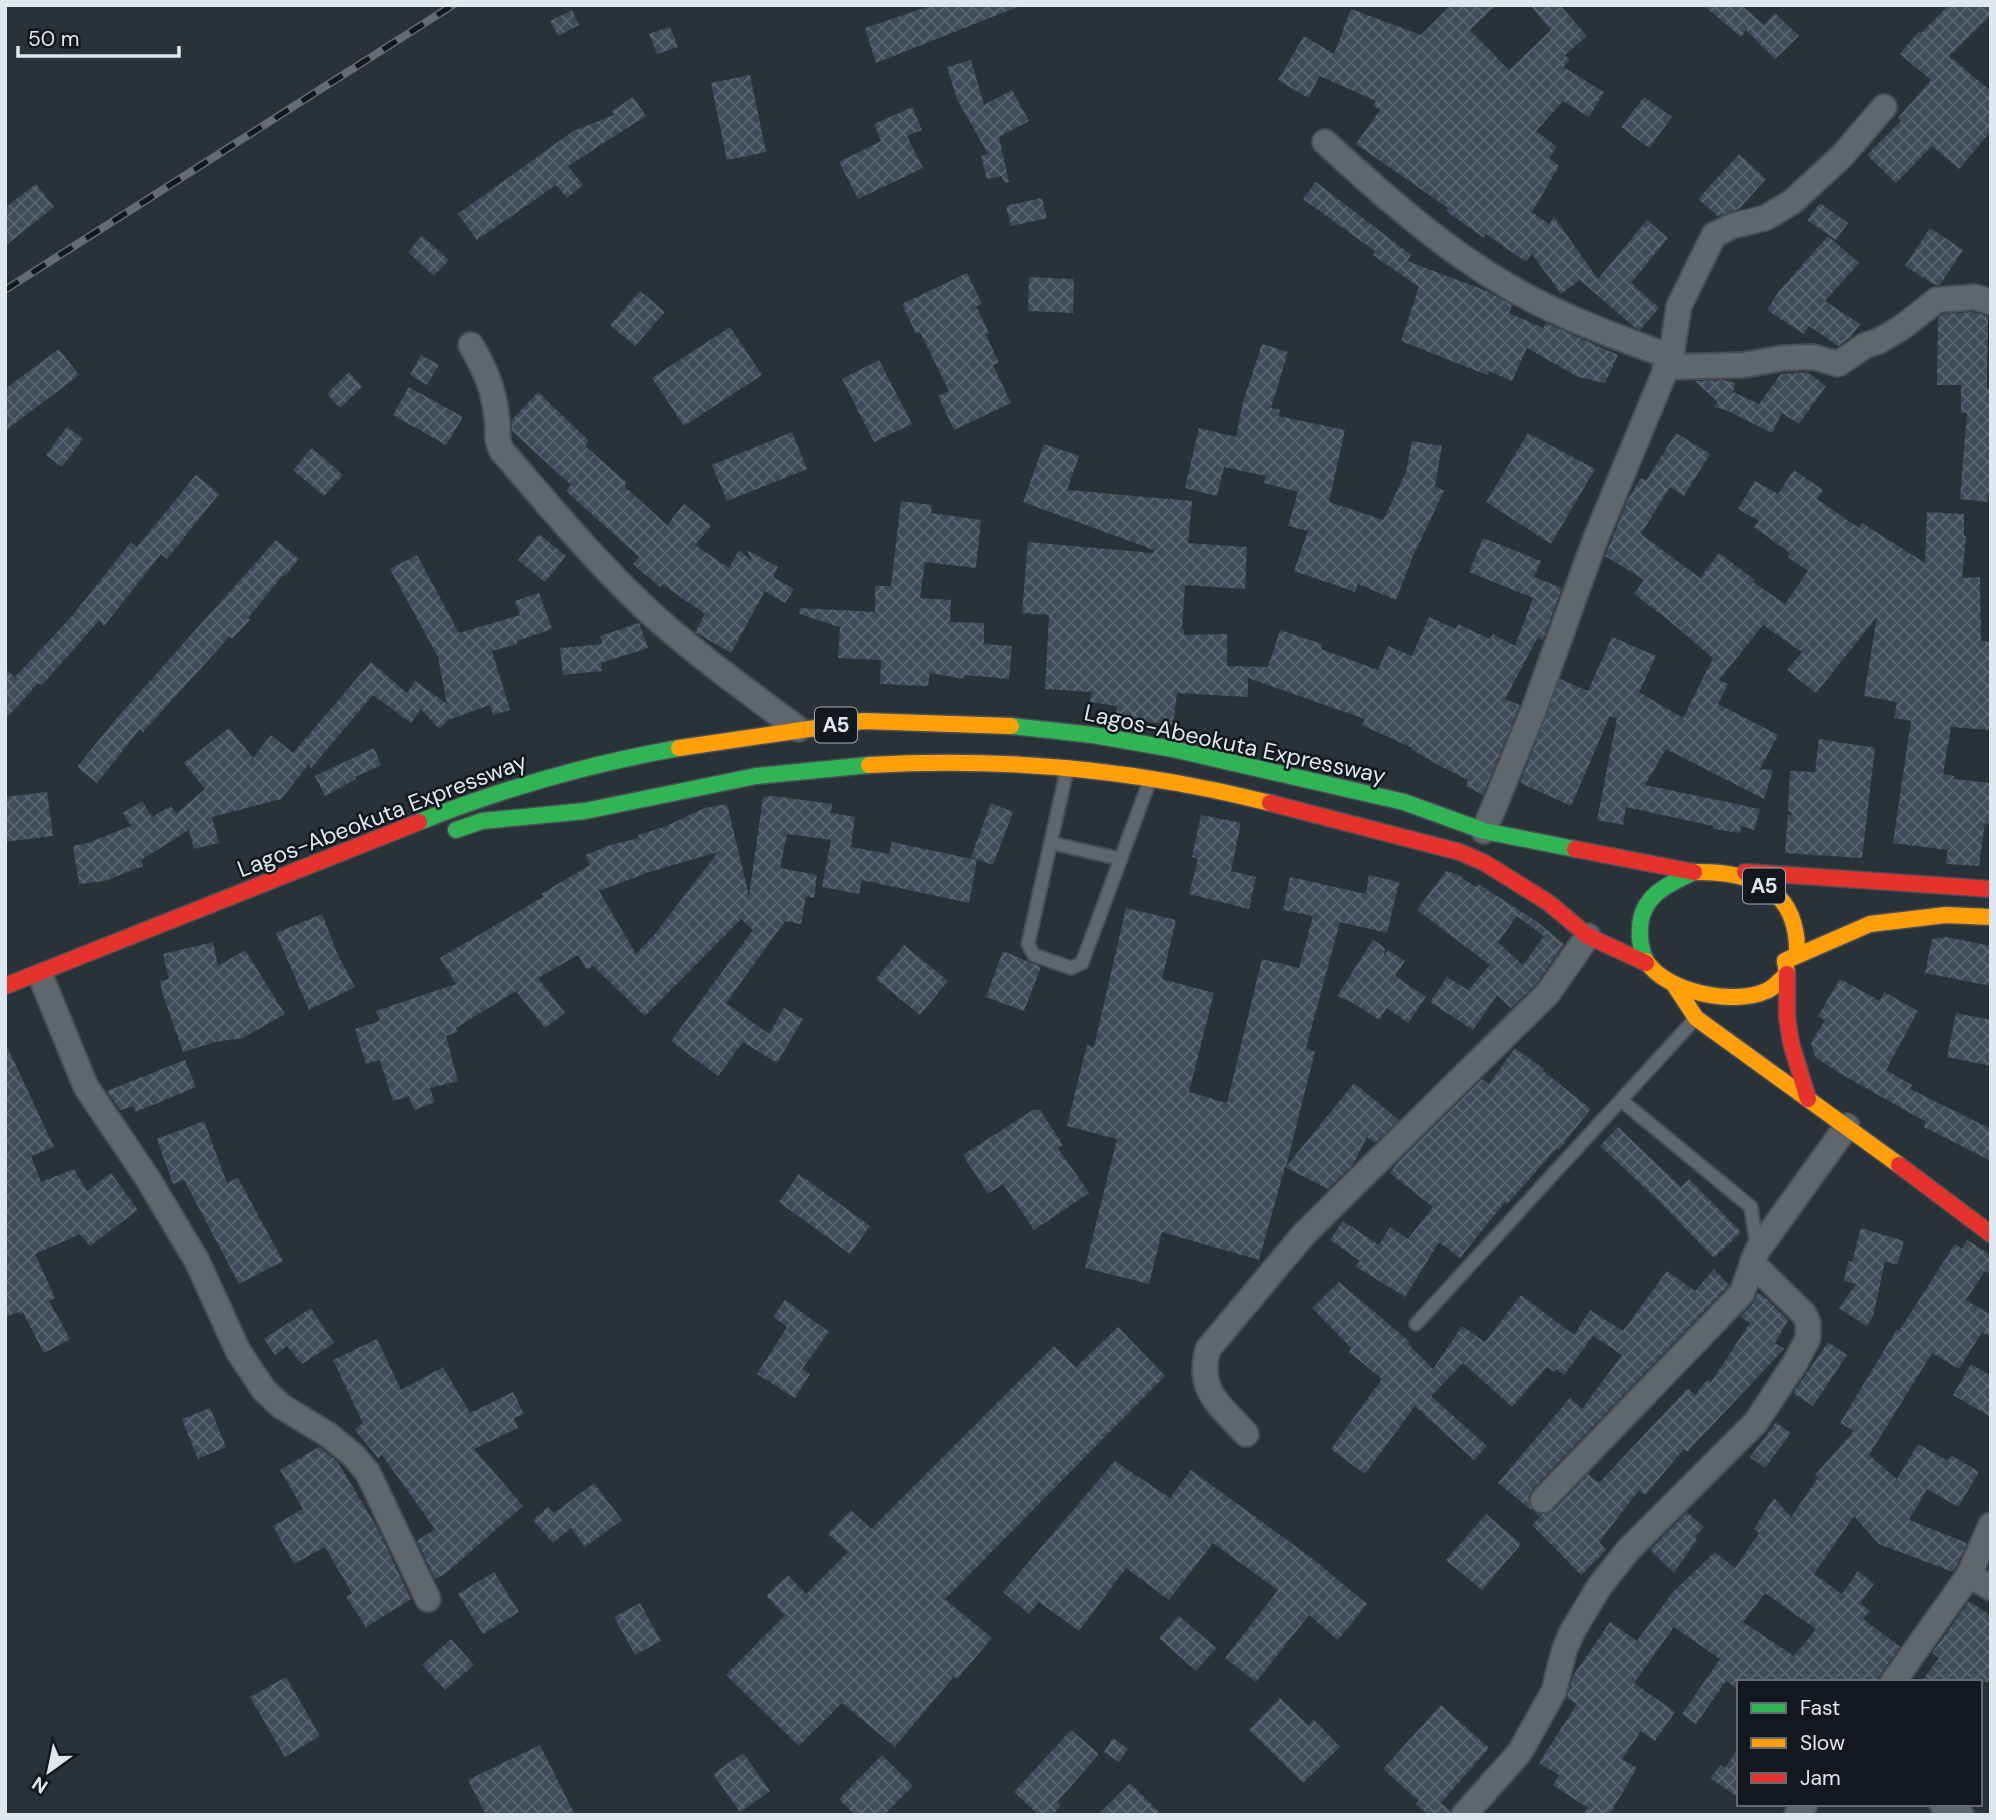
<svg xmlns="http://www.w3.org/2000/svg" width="1996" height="1820" viewBox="0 0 1996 1820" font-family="'DM Sans',sans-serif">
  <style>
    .building { fill: url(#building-cross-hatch); fill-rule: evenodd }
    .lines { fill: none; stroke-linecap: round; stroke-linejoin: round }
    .lane-casing { stroke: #484e56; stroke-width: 16 }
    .street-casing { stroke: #484e56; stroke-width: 28 }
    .fast-casing { stroke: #484e56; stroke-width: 19 }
    .slow-casing { stroke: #484e56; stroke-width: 19 }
    .jam-casing { stroke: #484e56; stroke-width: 19 }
    .lane { stroke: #5f666c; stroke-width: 12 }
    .street { stroke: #5f666c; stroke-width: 24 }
    .fast { stroke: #30b455; stroke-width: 16 }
    .slow { stroke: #ff9f0a; stroke-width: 16 }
    .jam { stroke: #e5322d; stroke-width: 16 }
    .rail-casing { stroke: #656b70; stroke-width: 8 }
    .rail { stroke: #12181e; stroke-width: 5; stroke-dasharray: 16; stroke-linecap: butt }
    .labels { text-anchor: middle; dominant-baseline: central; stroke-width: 5; stroke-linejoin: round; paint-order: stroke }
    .shield { fill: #12181e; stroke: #a2aab2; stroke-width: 2 }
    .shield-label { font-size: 21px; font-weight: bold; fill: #dfe8f1 }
    .street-label { font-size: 23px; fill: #dfe8f1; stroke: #12181e }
  </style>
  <defs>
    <pattern id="building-cross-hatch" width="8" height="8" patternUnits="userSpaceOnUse" patternTransform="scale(1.75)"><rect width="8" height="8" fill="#3e4b58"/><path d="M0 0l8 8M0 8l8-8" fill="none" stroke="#596570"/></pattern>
  </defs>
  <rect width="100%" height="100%" fill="#293139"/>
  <g class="building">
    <path d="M933,5h87v1l-144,57 -11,-35z"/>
    <path d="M1451,5h45l-26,25 39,40 42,-40 -21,-25h30l27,31 -22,19 5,5 -7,7 41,25 -15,25 -26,-16 -27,30 21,16 -8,11 10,8 -27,46 17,12 5,-7 44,62 49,-59 21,18 -37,45 28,25 -19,22 -6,-3 -54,-47 -19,14 -29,-40 -6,8 -40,-28 -2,4 -38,-27 2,-3 -92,-64 24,-34 -7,-5 3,-4 -56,-25 -12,22 -30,-18 26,-44 30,18 17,-45 70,26z"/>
    <path d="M1703,5h38l23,20 11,-12 24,23 -24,23 -29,-29 -5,7z"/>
    <path d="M1949,5h42v10l-42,41 42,35v40l-32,38 -27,-23 -36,37 -29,-28 34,-34 -3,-3 33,-38 -31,-26 19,-23 2,2z"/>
    <path d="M572,10l7,15 -21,11 -8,-15z"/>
    <path d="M670,27l8,20 -21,7 -8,-20z"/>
    <path d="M971,60l13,45 28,-15 17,31 -30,16 10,45 -4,1 -4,-7 -14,3 -6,-23 7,-2 -31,-55 -10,-32z"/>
    <path d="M750,75l16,77 -39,8 -16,-77z"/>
    <path d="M633,97l13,19 -78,50 15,19 -16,13 -11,-13 -79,55 -19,-26 115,-83 41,-16 -2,-4z"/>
    <path d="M1644,97l28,20 -23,31 -28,-21z"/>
    <path d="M912,107l10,23 -15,6 16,32 -65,31 -19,-37 42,-21 -7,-17z"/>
    <path d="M1739,154l27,25 -27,30 -21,7 -20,-17z"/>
    <path d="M1316,182l95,73 -4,6 80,30 25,14 -3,8 34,15 3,-5 72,32 -13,28 -27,-6 -51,-29 -15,33 -23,-10 -2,4 -86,-34 18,-54 -46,-32 2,-4 -72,-52z"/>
    <path d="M36,184l18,23 -49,39v-38z"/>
    <path d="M1042,198l5,20 -36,8 -5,-20z"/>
    <path d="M1820,203l28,20 -12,17 -29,-20z"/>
    <path d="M1930,228l33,22 -23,35h-5l-30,-19z"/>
    <path d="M422,236l27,24 -15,16 -26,-24z"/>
    <path d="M1828,236l31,27 -34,38 35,23 -9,13 -13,9 -29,-20 -5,8 -37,-24 12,-19z"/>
    <path d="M967,273l15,31 -6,2 13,27 -3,2 13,28 -6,2 18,38 -57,27 -16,-34 11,-5 -29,-59 -4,2 -14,-30z"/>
    <path d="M1029,277l45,2 -1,34 -45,-2z"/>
    <path d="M640,291l25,21 -30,34 -25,-21z"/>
    <path d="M1973,312l15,4 -1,72h4v76l-3,38 -28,-3 7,-86h-6v-28h-24l1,-67 5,-4z"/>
    <path d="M730,327l32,48 -78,51 -32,-48z"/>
    <path d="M1262,344l26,8 -17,56 9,2 -2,6 67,14 -16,72 54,18 23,-48 6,-31 30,5 -7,40 9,5 -31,65 -17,44 -38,-16 -3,8 -61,-21 14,-40 -20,-5 10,-34 -34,-9 2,-7 -42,-9 -7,29 -32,-8 14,-60 37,9 7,-35z"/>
    <path d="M59,349l20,26 -74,56v-42z"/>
    <path d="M421,355l18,10 -12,20 -17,-10z"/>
    <path d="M879,360l33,64 -38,18 -32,-63z"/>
    <path d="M349,372l13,15 -22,21 -13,-14z"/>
    <path d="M1807,372l19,14 -27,38 -17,-11 -10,20 -46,-23 -12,-3 4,-5 -23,-21 28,-1 12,3 -2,9 26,12 22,-30z"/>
    <path d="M409,387l54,30 -17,28 -53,-30z"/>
    <path d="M538,392l51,49 -4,5 42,37 -3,3 43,39 17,-21 27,22 -16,19 34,23 10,-18 13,11 -5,-11 31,17 -5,10 21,12 -9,14 -20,-12 -34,62 -36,-21 10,-18 -43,-30 -2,3 -27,-23 6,-7 -73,-66 5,-6 -59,-54v-11z"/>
    <path d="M67,427l16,12 -21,28 -16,-12z"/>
    <path d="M792,432l15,37 -80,32 -15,-36z"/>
    <path d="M1528,433l67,36 -44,75 -65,-42z"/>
    <path d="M1676,433l34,21 -26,42 -14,-9 -29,47 59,44 19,-25 36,27 -2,2 32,22 23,-33 -20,-14 2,-4 -36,-26 5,-6 -21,-12 17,-28 23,13 16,-24 29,20 -6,9 42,29 3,-5 63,40 2,-51 37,2v22h2l-4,42 18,-1 1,64 10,1v88l-40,-3 -8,47 11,2 -1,3 38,4v42l-6,-2 -6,43 -33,-2 2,-14 -55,-7 18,-122 -17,-3 3,-16 -33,-6 13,-79 -61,76 -29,-23 15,-18 -39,-27 -44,55 9,4 -10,20 60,31 -18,34 13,1 -9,29 -98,-50 -21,36 115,24 -6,21 -13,-4 -1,7 -27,-4v-3l-87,-19 -3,18 -26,-5 20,-102 -7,-2 -39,90 -51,-23 40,-104 28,12 24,-54 44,19 -17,36 44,26 30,-60 -46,-39 -33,-25 10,-14 -39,-24 23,-57 13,-21 5,3z"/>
    <path d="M1044,444l35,12 -12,34 125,11 -4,42 59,4 -2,42 -60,-4 -3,44h2v6l43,-1v32l41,1 12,-37 42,14 -1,5 57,21 10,-24 24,10 17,-39 27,12 2,-5 32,15 3,-5 22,12 18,-48 -64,-26 14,-34 58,23 -7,16 28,11 -19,52 -5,-3 -33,62 15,6 -37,90 -17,-9 2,-6 -28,-14 -29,-17 1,-1 -50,-23 3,-6 -117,-41v19l-71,-4 -4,32 -57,-8 1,-11 -27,-4 2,-10 -47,-3 4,-74 -27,-2 6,-71 125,11 1,-3 -131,-48z"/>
    <path d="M312,448l31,27 -19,21 -31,-26z"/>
    <path d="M196,475l23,19 -52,65 -6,-5 -57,72 -5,-5 -57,64 -4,-2 -33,37v-51l10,8 57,-61 59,-74 6,5z"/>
    <path d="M901,501l31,4 -1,8 50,7 -5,48 -51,-6 -5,36 31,2 -1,22 34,1v21l28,2 -3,33 -44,-4 -1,4 -34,-6 -2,13 -48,-2 1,-24 -43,-2 2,-31 -41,-13 1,-6 75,4v-26h16z"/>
    <path d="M539,534l27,22 -21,26 -27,-22z"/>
    <path d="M276,540l23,19 -14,17 -2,-1 -35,43 2,2 -18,19 -2,-3 -87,96 -3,-3 -43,54 -20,-16 38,-47z"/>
    <path d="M417,555l42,78 61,-18 -5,-14 24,-8 13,36 -35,12v3l-25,7 18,59 -17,5 -3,-10 -42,15 -9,9 -18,-20 -10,14 -38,-28 -62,73 -2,-4 -28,35 -69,18 7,26 -25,6 -5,-19 -48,30 2,6 -38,15 -26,3 -6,-38 15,-3 43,-17 -8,-13 19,-12 10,16 19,-11 5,8 29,-25 -21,-26 45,-35 24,30 18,-23 22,18 78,-91 36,31 8,-12 32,23 -9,-47 -48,-88z"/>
    <path d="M639,623l9,25 -47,15 1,8 -39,4 -3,-27 42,-4 -2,-8z"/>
    <path d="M1819,739l56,9 -13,110 -77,-5 3,-38 3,1 1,-3 -4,-2 2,-40 25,1z"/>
    <path d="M374,748l7,17 -26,12 1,2 -31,17 -10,-20z"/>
    <path d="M47,792l6,44 -48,6v-45z"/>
    <path d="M774,796l58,8 -1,9 24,4 -4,30 38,7 3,-12 85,18 -8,43 -107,-23 -3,14 -37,-7 9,-47 -44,-6 -7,34 37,7 -3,23 -8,-2 -5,28 -16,-3 -59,82 43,31 15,-26 19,11 -26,44 -34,-21 -25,34 -47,-35 82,-111 -12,-11 -96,97 -52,-50 -6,4 -9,-15 -40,23 27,35 -20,15 -29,-37 -60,37 1,4 -11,4 12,45 -28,7 5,14 -21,8 -5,-14 -16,5 -13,-41 -14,4 -11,-35 25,-8 -4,-10 80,-27 -16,-26 103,-61 -2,-3 49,-29 -4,-10 21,-9 32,-8 -1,-3 26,-8 41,-19 22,-4 22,92 14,-99zM718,852l-63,82 -19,20 -37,-63 50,-19z"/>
    <path d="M991,803l22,9 -20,53 -22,-8z"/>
    <path d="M1201,815l40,8 -10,48 25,6 -7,32 -60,-15 9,-35 -6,-2z"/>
    <path d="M1446,871l13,4 16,12 3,-3 58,37 28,23 -27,39 -26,25 -14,-13 -24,35 -43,-28 17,-25 21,13 22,-25 -73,-55zM1517,916l27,20 -21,29 -25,-23z"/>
    <path d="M1369,875l30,7 -12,51 -47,-11 -34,126 9,4 -29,115 68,-84 45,37 -24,23 -8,-6 -14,28 -25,24 -43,-22 -26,93 -97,-28 -13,52 -64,-16 32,-129 -50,-13 20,-81 7,2 32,-139 50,12 -14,59 52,14 -25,99 38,11 35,-144 37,9 14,-52 -30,-6 7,-33 76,17z"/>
    <path d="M322,914l15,39 18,34 -46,23 -33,-77z"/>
    <path d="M1946,937l45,9v40l-66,-13 7,-34z"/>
    <path d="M1373,940l12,8 -1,8 4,-6 17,11 -10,15 31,21 -18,26 -21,-15 -8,12 -26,-17 -16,-7z"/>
    <path d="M213,942l5,24 27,-16 40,64 -42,24 -28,4 -32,10 -21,-60 -2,-11 9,-2 -6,-25z"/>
    <path d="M904,945l44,36 -28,34 -44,-36z"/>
    <path d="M1003,951l38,16 -17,44 -38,-14z"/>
    <path d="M1840,979l40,22 4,-9 34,19 -32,59 26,15 -2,4 81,40v32l-67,-34 2,-5 -85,-48 -26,-17 -4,-14 14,-23 -7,-4z"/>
    <path d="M1956,1013l35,7v46l-44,-9z"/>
    <path d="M5,1042l49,105 -23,9 10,26 33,-13 13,22 24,-18 27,37 -48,36 -10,-12 -45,20 20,44 -6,3 21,38 -26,14 -21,-40 -3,2 -1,-3 -14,5z"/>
    <path d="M1515,1048l29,21 -1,2 48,38 -32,40h-3l-49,55 -2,-2 -45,56 -21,-16 -34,55 -50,-31 5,-5 -30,-21 13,-19 36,24 11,-18 18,12 25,-32 -43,-34 8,-11 84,-83 7,5z"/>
    <path d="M185,1060l11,27 -60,25 -3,-6 -13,4 -13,-19z"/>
    <path d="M1033,1110h7l23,35 -5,3 31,45 -55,37 -31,-46 -15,10 -25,-39z"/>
    <path d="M204,1121l23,62 11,-5 45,83 -44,23 -55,-104 -11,4 -16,-45z"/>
    <path d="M1618,1127l63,60 8,-8 52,53 -27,26 -57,-59 -57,-53z"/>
    <path d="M799,1174l71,52 -20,28 -71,-52z"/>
    <path d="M1861,1228l43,13 -7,24 -12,-4 -12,56 -7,9 -27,-18 17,-24 -12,-3 4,-20 4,1z"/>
    <path d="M1967,1240l24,15v19l-6,-3 -19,29 25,15v22l-9,-5 -23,37 -27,-16 -63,102 28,24 21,-35 30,17 3,-6 28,17 -21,35 -31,-18 -18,31 58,23 -11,25 -3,4 -74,-28 -25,-28 -40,58 28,20 16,-23 16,13 -14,19 10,8 -7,8 37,28 -25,35h-136v8l-13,-9 -30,43 -14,-10 38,-55 -46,-32 -40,56 41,29 -20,29 -14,-10 -19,28 15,9 -28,47h-26l5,-7 -35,-23 6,-10 -20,-12 38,-59 -10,-6 6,-22 37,-54 27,19 36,-49 42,-40 20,16 24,-35 -5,-4 20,-31 17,19 27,-39 -3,-3 39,-44 -14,-8 57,-94 2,2 56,-87 7,5zM1765,1593l51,36 -22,27 -51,-34z"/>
    <path d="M1714,1269l15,16 -197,205 -4,7 4,13 8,5 13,-4 35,-37 11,9 89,-95 7,7 13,-16 3,3 39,-59 -10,-6 13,-14 5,-10 7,4 23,23 -13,23 9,6 -97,103 -3,-3 -39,46 -6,-5 -40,52 7,8 -25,25 -49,-50 8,-8 -42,-34 72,-85 12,11 40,-54 -29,-19 -29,39 -8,-6 -2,3 -7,-5 -35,40 -49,-44 -32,33 56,50 -13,14 -59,-54 -50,68 -34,-25 51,-70 -33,-27 2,-4 -39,-40 27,-26 71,60 -2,2 25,25 29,-43 23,16 36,-47 53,40 16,-25 33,21 44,-60 28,20z"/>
    <path d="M785,1300l44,32 -27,37 8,5 -15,24 -38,-24 30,-47 -14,-10z"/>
    <path d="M311,1308l23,35 -32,21 -15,-18 -12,9 -11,-16z"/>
    <path d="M1118,1327l47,49 -220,223 47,39 -35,41 -3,-3 -59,71 -53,-44 -43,43 -73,-71 59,-60 -19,-19 22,-21 18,19 42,-42 -20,-18 23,-24 20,19 183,-183 22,21z"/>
    <path d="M377,1339l24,51 42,-23 27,46 43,-21 11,22 -10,4 4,10 -44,21 49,57 -78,68 -10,5 -18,-38 18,-12 -53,-74 -4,3 -23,-28 8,-7 -30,-63z"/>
    <path d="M1828,1342l19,13 -34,51 -20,-13z"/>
    <path d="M1971,1364l20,12v41l-38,-22z"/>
    <path d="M210,1408l16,39 -28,12 -16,-40z"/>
    <path d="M1776,1422l15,11 -26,35 -15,-11z"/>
    <path d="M319,1447l18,14 41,68 33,70 -45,28 -20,-30 6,-4 -27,-46 -31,17 -21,-38 30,-17 -23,-39z"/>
    <path d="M1115,1461l55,37 21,-28 122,89 54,45 -29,36 -29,-25 -53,67 -31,-24 53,-68 -65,-47 -44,57 -43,-32 -47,63 -40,-29 -10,12 -26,-22z"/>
    <path d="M594,1483l28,37 -37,27 -14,-19 -18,15 -20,-23 15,-13 6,6z"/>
    <path d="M1687,1512l17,15 -9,10 2,2 -23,34 -24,-23z"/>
    <path d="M1486,1514l35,30 -39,46 -36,-30z"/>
    <path d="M494,1572l25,40 -36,22 -25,-40z"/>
    <path d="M1969,1601l22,15v66h-70l18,-24 -7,-5z"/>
    <path d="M640,1603l21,38 -26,14 -21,-38z"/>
    <path d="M1179,1616l37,32 -20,23 -37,-33z"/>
    <path d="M451,1639l23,26 -29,25 -23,-25z"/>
    <path d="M286,1677l34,59 -35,21 -35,-60z"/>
    <path d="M1280,1698l28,27 6,-5 26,27 -37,36 -54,-53z"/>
    <path d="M1441,1705l48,43 -48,55 9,7v5h-21l-13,-11 3,-3 -36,-32z"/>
    <path d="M1071,1730l28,24 -42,48 4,3 -8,10h-14l-25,-23z"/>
    <path d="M1113,1738l15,11 -9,13 -15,-10z"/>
    <path d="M540,1745l35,70h-89l-18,-35z"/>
    <path d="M1739,1747v51l-29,-20 11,-13 4,3z"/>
    <path d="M743,1753l27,38 -30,21 -27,-38z"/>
    <path d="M882,1755l31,31 -29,29h-29l-16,-16z"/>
    <path d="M1130,1783l32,32h-64z"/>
  </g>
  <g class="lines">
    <defs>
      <g id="lane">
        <path d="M1067,770l-39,174 6,11 37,13 11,-5 68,-183"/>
        <path d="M1051,843l70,16"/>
        <path d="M1622,1101l129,106 6,42"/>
        <path d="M1416,1324l280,-306"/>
      </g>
      <g id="street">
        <path d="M1325,142c64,59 131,118 208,158 44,23 92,40 138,57"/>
        <path d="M471,345c15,26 23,45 26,74 2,14 -2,19 5,32 46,53 90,107 141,155 48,45 103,84 155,123"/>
        <path d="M1665,367l78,-2 41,-7 29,-1 25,7 28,-19 13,-4 22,-13 36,-28 38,-3 16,5"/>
        <path d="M1484,831l50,-122 61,-169 76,-183 8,-51 35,-71 18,-9 33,-8 27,-16 50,-46 42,-49"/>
        <path d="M43,982l43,105 62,92 49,82 41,90 26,39 17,16 49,30 23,19 15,18 60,126"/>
        <path d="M1246,1434c-25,-28 -50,-43 -38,-85l96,-115 244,-241 40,-57"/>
        <path d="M1543,1500l199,-207 15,-42 90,-125"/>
        <path d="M1969,1575l22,13"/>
        <path d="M1893,1682l76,-107 22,-50"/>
        <path d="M1942,1804l19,11"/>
        <path d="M1464,1815l56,-63 34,-61 10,-40 8,-19 27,-45 29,-37 128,-128 39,-59 13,-25v-15l-4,-9 -52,-51"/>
        <path d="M1797,1815l8,-11"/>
      </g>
      <g id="fast">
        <path d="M1011,726l82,9 80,14 231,53 80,29 91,18"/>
        <path d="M419,822c85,-34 170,-58 260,-74"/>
        <path d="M456,830l26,-9 103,-10 171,-35 113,-11"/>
        <path d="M1646,961c-5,-11 -7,-21 -6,-33 1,-32 28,-44 54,-56"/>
      </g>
      <g id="slow">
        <path d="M679,748l184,-27 148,5"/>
        <path d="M869,765c135,-8 270,5 401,38"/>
        <path d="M1646,961c20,31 87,45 120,30 8,-3 14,-11 21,-17l-2,-13 12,-6c2,-67 -45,-84 -103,-83"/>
        <path d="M1785,961l85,-37 76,-9 45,2"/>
        <path d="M1675,986l21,32 203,147"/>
      </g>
      <g id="jam">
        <path d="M1270,803l190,49 25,11 64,40 39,33 58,27"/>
        <path d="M1575,849l119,23"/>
        <path d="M1745,872l246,17"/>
        <path d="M1787,974v43l4,26 17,56"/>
        <path d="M5,986l414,-164"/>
        <path d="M1899,1165l92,69"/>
      </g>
    </defs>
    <use href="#lane" class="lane-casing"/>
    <use href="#street" class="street-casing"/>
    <use href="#fast" class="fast-casing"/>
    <use href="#slow" class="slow-casing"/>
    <use href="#jam" class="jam-casing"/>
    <use href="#lane" class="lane"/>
    <use href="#street" class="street"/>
    <use href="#fast" class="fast"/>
    <use href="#slow" class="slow"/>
    <use href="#jam" class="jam"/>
    <defs>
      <path id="rail" d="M5,290l448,-285"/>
    </defs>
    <use href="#rail" class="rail-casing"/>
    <use href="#rail" class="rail"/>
  </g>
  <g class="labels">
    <g class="shield">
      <rect x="815" y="707.5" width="42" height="35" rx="5"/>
      <rect x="1743" y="868.5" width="42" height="35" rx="5"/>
    </g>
    <g class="shield-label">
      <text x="836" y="725">A5</text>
      <text x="1764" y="886">A5</text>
    </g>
    <g class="street-label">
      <text transform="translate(1235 744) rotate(12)">Lagos-Abeokuta Expressway</text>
      <text transform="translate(382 815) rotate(-21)">Lagos-Abeokuta Expressway</text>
    </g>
  </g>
  <rect width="1996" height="1820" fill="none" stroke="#dfe8f1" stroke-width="14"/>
  <rect x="1737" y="1680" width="245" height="126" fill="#12181e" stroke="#646b72" stroke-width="2"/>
  <rect x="1751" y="1703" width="35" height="10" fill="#30b455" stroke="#646b72" stroke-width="2"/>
  <text x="1800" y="1715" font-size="21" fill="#dfe8f1">Fast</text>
  <rect x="1751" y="1738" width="35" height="10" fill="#ff9f0a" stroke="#646b72" stroke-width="2"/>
  <text x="1800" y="1750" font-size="21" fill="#dfe8f1">Slow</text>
  <rect x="1751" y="1773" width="35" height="10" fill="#e5322d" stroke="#646b72" stroke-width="2"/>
  <text x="1800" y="1785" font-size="21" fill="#dfe8f1">Jam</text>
  <g transform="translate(49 1771) rotate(213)" stroke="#12181e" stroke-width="5" paint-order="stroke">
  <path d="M0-5L12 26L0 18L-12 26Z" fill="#dfe8f1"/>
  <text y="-10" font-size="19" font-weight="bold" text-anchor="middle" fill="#dfe8f1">N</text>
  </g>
  <path d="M18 46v10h161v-10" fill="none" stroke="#dfe8f1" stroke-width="3.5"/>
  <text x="28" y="46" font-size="21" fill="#dfe8f1" stroke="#12181e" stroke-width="5" paint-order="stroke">50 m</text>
</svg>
